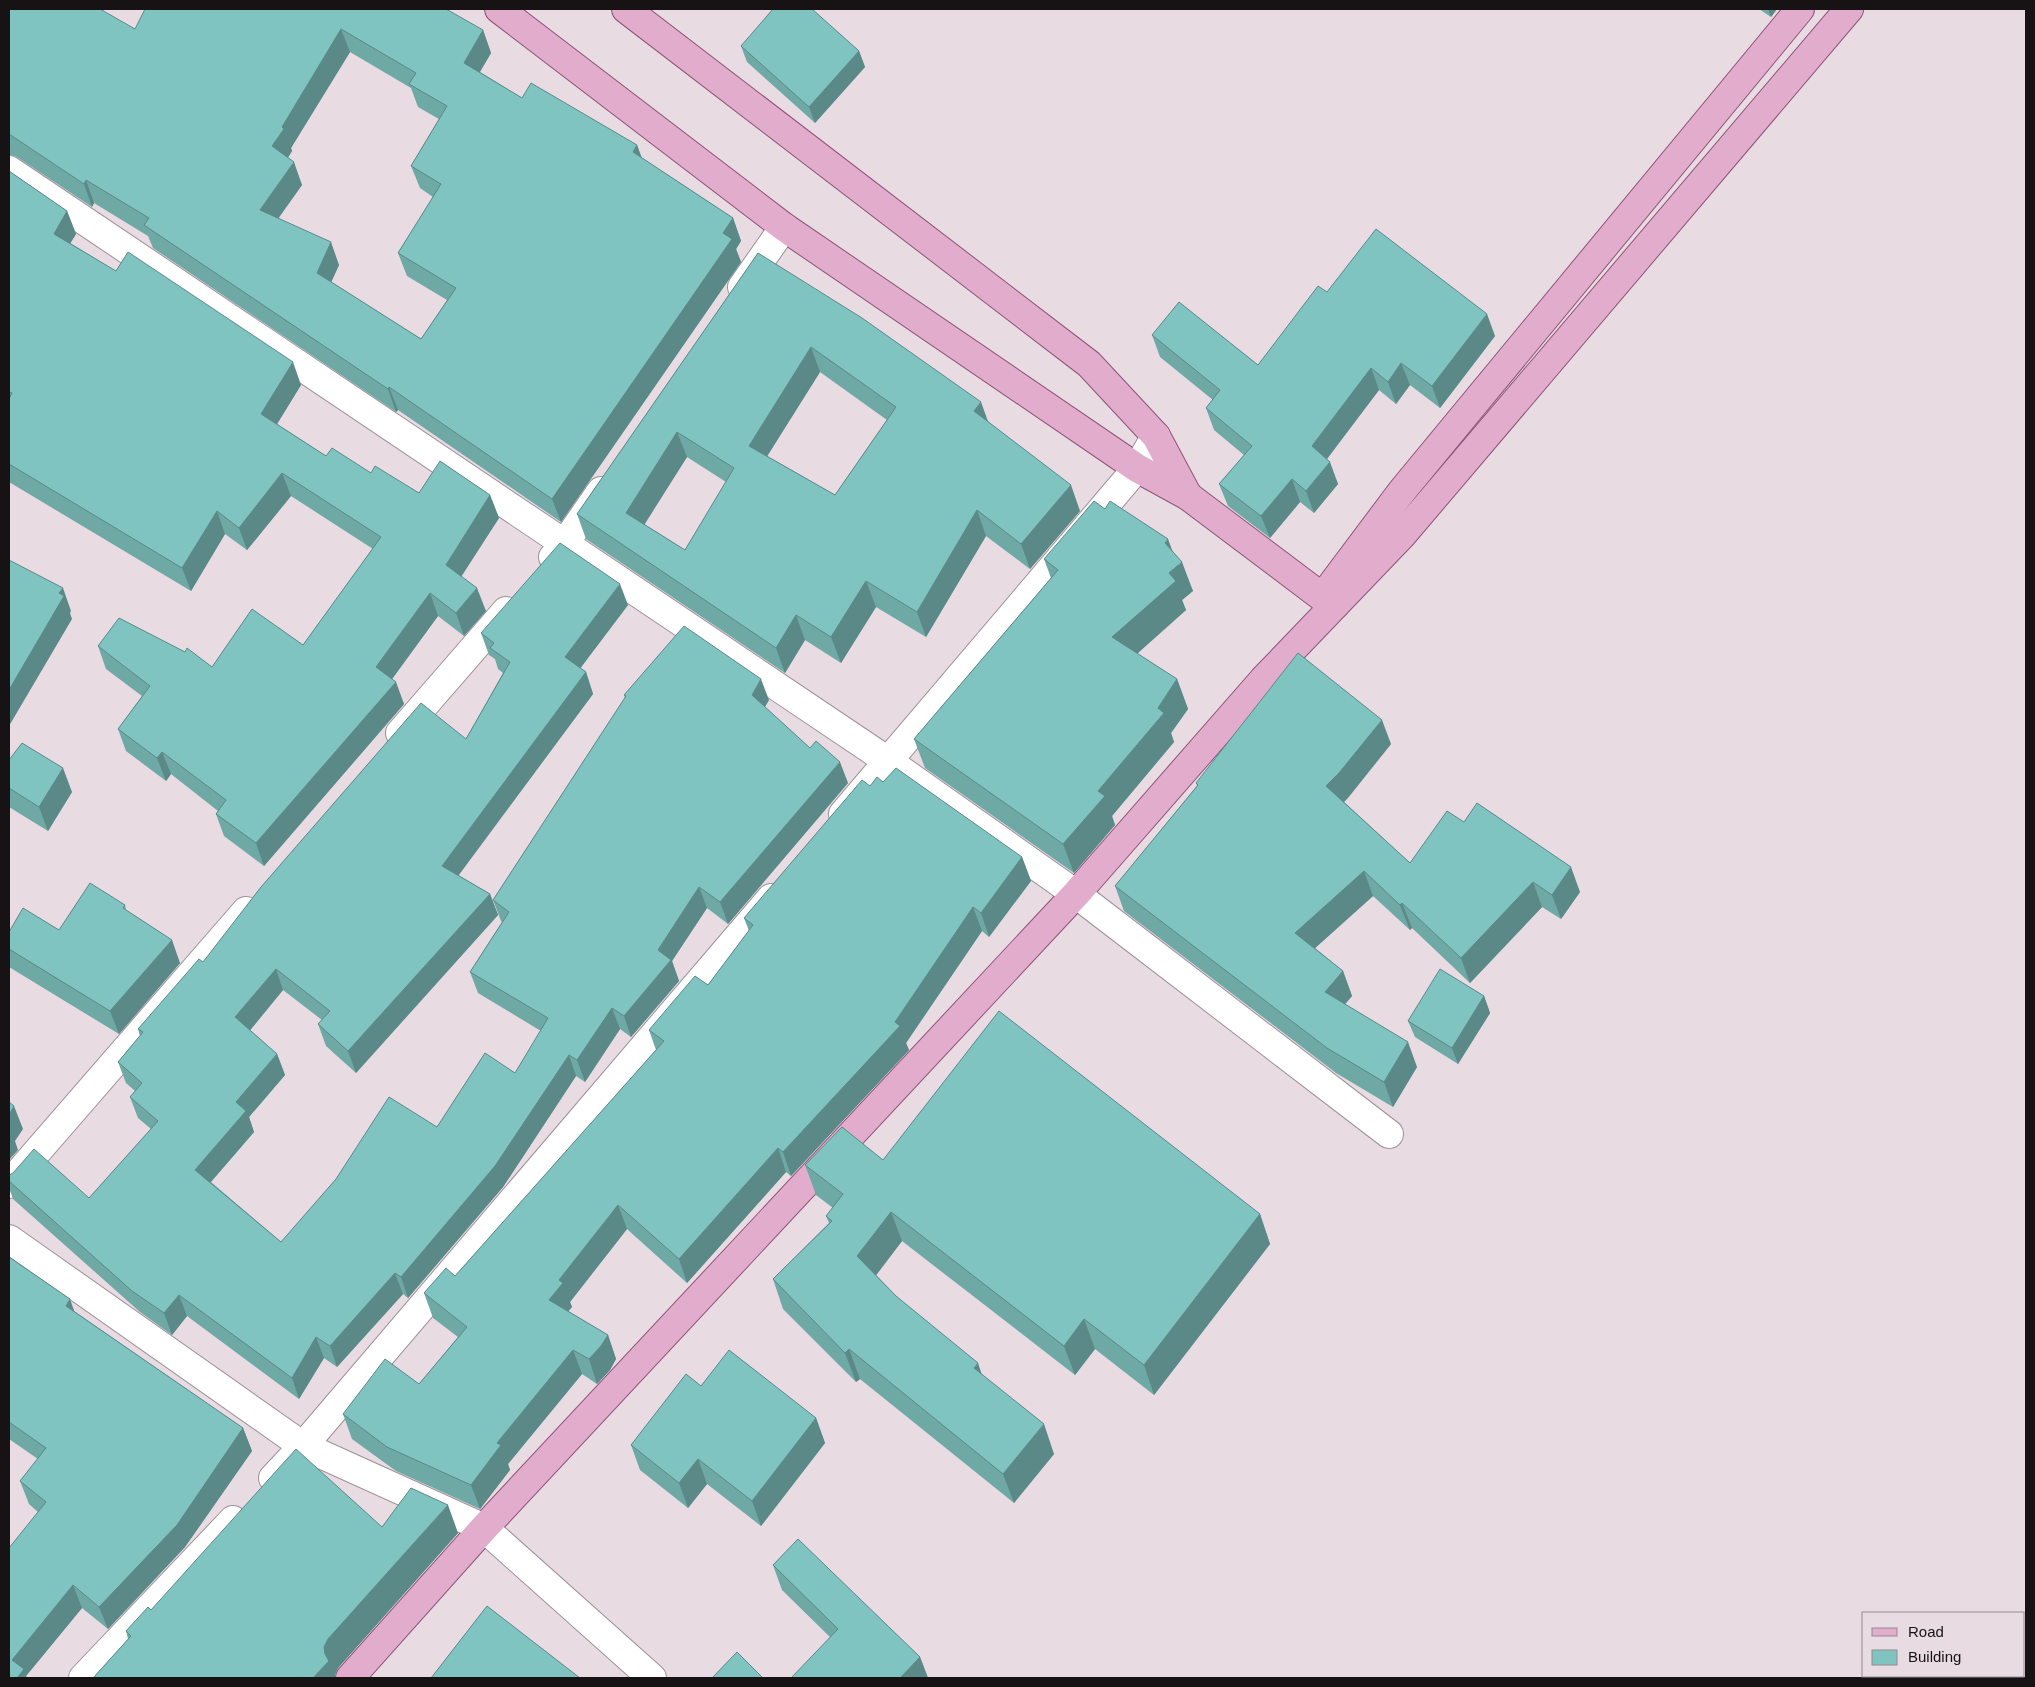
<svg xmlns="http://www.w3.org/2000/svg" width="2035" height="1687" viewBox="0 0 2035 1687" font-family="Helvetica,sans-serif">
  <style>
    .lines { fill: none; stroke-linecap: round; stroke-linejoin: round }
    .minor-casing { stroke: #9d9198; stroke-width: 30 }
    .major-casing { stroke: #8e5477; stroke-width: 30 }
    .minor { stroke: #fff; stroke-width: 28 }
    .major { stroke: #e2adcd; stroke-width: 28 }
    .wall { fill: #6ea9a6; fill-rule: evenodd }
    .shaded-wall { fill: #5a8987 }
    .building { fill: #80c4c1; stroke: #5a8987; fill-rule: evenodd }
  </style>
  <rect width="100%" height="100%" fill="#e8dbe2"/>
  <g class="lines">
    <defs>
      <g id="minor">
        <path d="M9,170l879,591 188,133 313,240"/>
        <path d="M742,287l42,-60"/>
        <path d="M553,557l12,-14 36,-52"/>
        <path d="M400,733l106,-122"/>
        <path d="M843,814l294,-346 19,-32"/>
        <path d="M9,1184l237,-273"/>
        <path d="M9,1239l294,207 181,82 168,150"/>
        <path d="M273,1478l30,-32 468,-548"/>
        <path d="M83,1678l150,-158"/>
      </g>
      <g id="major">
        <path d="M499,9l285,218 353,241 51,28 -32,-60 -67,-72 -463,-355"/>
        <path d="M1188,496l134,101 13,8"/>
        <path d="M1324,595l78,-104 398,-482"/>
        <path d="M350,1678l134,-150 592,-634 187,-214 140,-146 446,-525"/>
      </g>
    </defs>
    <use href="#minor" class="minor-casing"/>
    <use href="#major" class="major-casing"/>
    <use href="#minor" class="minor"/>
    <use href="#major" class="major"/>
  </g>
  <g class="wall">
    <path d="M9,9l126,20 348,1 8,23 -11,19 42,26 115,47 5,13 91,60 8,23 -5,8 5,13 -180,260 -163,-112 -2,2 -243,-164 -5,-12 -54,-33 -2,4 -75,-50 -8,-2zM350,52l61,36 7,19 21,12 -28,47 9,22 13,9 -35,56 9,23 40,24 -26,39 -90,-57 8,-17 -61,-47 24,-33 -14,-27 4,-7 -1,-3z"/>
    <path d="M1759,9h18l-6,8z"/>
    <path d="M741,46l118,5 6,16 -50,56 -68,-61z"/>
    <path d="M9,171l58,40 9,23 -6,9 231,142 -24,39 49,32 45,17 48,20 71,2 9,23 -38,58 25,35 -22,25 -26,-20 -46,63 12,25 -140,162 -40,-30 -8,-22 2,-3 -47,-37 -5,7 -40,-30 -8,-22 24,-33 -36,-27 -8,-23 114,21 91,-22 70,-96 -82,-53 -44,54 -22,-16 -34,57 -182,-109z"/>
    <path d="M758,253l230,168 92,90 -50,58 -44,-33 -60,101 -50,-30 -35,56 -36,-23 -20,33 -199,-134 -9,-25zM820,372l67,48 -52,75 -68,-39zM687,457l39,25 -41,68 -41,-26z"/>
    <path d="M1327,292l168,44 -55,72 -30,-23 -14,19 -17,-14 -52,69 11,25 -24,29 -14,-11 -30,36 -42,-32 -9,-22 25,-29 -30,-25 -8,-22 7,-8 -53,-43 -8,-22 106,30z"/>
    <path d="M1105,509l67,42 21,40 -11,9 4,10 -49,44 40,25 11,30 -17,24 3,9 -62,74 3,9 -41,48 -149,-105 -11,-29 137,-161 -7,-19z"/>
    <path d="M628,605l-48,63 6,4 7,22 -135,181 32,19 8,21 -142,158 -30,-27 -8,-22 4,-4 -39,-30 -33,40 27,24 8,21 -36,42 5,15 -43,50 70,60 156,-115 78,-54 26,-42 -63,-38 -8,-21 32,-50 -1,-1 -8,-21 132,-202 -1,-3 145,5 -4,7 83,76 -120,141 -21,-16 -35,53 7,20 -48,56 -11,-8 -35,53 -9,-6 -73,111 -95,111 -5,-4 -66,73 -13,-9 -25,41 -112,-83 -15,19 -32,-23 -127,-113 -4,-11v-13l80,23 62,-69 -13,-11 -8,-21 5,-6 -9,-8 -8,-21 22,-26 -2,-7 65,-67 263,-223 37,-66 -5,-4 -3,-10 -6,-4 -8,-22z"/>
    <path d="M1391,744l-47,58 66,61 54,-41 116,70 -19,27 -19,-12 -72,76 -58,-55 -2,2 -37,-34 -58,52 28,23 9,25 -7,8 72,63 -24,40 -57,-34 -212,-162 -9,-25 82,-100 -1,-3z"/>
    <path d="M9,760l63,32 -24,39 -39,-24z"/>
    <path d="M883,782l139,75 9,24 -42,56 -7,-6 -76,112 3,7 -118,126 -5,-4 -99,111 -60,-54 -57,73 2,5 -4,4 40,24 8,24 -6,11 -13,14 -15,-10 -74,90 2,6 -30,39 -84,-38 -44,-32 -9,-25 76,-30 39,-47 -25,-19 -9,-25 31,-17 201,-226 -7,-20 59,-45 41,-54 -5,-13 126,-132z"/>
    <path d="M125,905l1,5 54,53 -61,71 -110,-67v1v-36l50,-2z"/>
    <path d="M1484,996l6,17 -32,51 -43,-27 -7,-16z"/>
    <path d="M883,1160l377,54 10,30 -116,151 -59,-46 -20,26 -173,-134 -26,34 20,21 86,79 72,79 -40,49 -154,-124 -4,3 -73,-73 -10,-30 56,-56 -3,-7 7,-8 -17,-13 -11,-30z"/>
    <path d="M9,1257l65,54 169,117 9,23 -67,96 -77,82 -26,-21 -56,68 1,2h-18l29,-166 -9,-8 -9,-23 18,-22 -29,-20z"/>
    <path d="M816,1418l9,25 -64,83 -54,-42 -19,24 -48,-38 -9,-25z"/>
    <path d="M382,1527l76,6 -120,135 -3,7v3h-242l35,-39 -2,-8 25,-21z"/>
    <path d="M773,1565l147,92 8,21h-137l40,-40 -49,-48z"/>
  </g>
  <g class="shaded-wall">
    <path d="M1768,9h9l-6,8z"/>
    <path d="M341,29l9,23 -59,96 1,3 -12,18 -8,-23 10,-19z"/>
    <path d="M483,30l8,23 -19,32 -8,-22z"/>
    <path d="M859,51l6,16 -50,56 -6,-16z"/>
    <path d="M637,145l8,23 -12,-16z"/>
    <path d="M294,162l8,23 -34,48 -8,-23z"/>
    <path d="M86,180l8,23 -2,4 -8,-23z"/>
    <path d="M67,211l9,23 -14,23 -8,-23z"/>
    <path d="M733,218l8,23 -5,8 5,13 -180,260 -9,-23z"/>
    <path d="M331,242l8,23 -14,31 -8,-23z"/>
    <path d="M1487,314l8,22 -55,72 -8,-22z"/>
    <path d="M811,347l9,25 -62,99 -9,-25z"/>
    <path d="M293,362l8,23 -32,52 -8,-23z"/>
    <path d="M1401,363l9,22 -14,19 -8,-22z"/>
    <path d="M1371,368l8,22 -59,78 -8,-22z"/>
    <path d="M389,387l9,23 -2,2 -8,-23z"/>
    <path d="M981,402l9,25 -16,-16z"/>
    <path d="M677,432l10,25 -51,81 -10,-25z"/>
    <path d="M1330,462l8,22 -24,29 -8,-22z"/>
    <path d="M282,473l9,23 -44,54 -8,-22z"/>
    <path d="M1292,479l8,23 -30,36 -9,-22z"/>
    <path d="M1071,485l9,26 -50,58 -9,-25z"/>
    <path d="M490,495l9,23 -45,70 -8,-23z"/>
    <path d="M977,510l9,26 -60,101 -9,-25z"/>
    <path d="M217,511l8,23 -34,57 -9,-23z"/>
    <path d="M1168,539l10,27 4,-4 11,29 -11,9 4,10 -63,56 -11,-29 57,-64 -4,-30z"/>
    <path d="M866,581l10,26 -35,56 -10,-26z"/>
    <path d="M620,584l8,21 -55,73 -8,-21z"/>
    <path d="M63,588l8,23 -1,2 2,6 -63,107v-36l50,-97z"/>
    <path d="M477,588l9,23 -22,25 -8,-23z"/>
    <path d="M430,593l8,23 -54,74 -8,-23z"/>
    <path d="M796,615l9,25 -20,33 -9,-25z"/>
    <path d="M586,672l7,22 -143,193 -8,-21z"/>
    <path d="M761,679l8,21 -10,16 -7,-21z"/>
    <path d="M1177,679l11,30 -17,24 3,9 -62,74 3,9 -41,48 -11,-29 35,-53 60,-83z"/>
    <path d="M396,682l8,22 -140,162 -8,-23z"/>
    <path d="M1382,720l9,24 -43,54 -13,13 -9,-25z"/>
    <path d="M162,752l9,22 -5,7 -9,-23z"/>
    <path d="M840,762l8,21 -120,141 -8,-22z"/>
    <path d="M63,768l9,24 -24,39 -9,-24z"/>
    <path d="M1022,857l9,24 -42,56 -8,-24z"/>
    <path d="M1571,867l9,25 -19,27 -9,-24z"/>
    <path d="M1364,871l9,25 -69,62 -9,-25z"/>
    <path d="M1533,882l9,25 -72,76 -9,-25z"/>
    <path d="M699,887l8,21 -35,53 7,20 -48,56 -7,-21 34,-66z"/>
    <path d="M490,894l8,21 -142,158 -8,-22z"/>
    <path d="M1402,903l10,25 -2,2 -10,-25z"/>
    <path d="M973,907l9,24 -76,112 3,7 -118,126 -8,-24 112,-130z"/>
    <path d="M172,940l8,23 -61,71 -9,-23z"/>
    <path d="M276,969l7,21 -40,49 -8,-22z"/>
    <path d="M1343,971l9,25 -18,21 -9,-25z"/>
    <path d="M1484,996l6,17 -32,51 -6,-16z"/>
    <path d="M612,1008l8,21 -35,53 -8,-22z"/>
    <path d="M1408,1042l9,25 -24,40 -9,-25z"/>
    <path d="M277,1054l8,21 -36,42 5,15 -51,59 -8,-21 41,-68z"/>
    <path d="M569,1055l7,21 -73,111 -95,111 -7,-21z"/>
    <path d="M14,1106l9,23 -8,12 3,9 -9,10v-45z"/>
    <path d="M778,1148l8,24 -99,111 -8,-24z"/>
    <path d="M618,1205l9,24 -57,73 2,5 -14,17 -9,-24 10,-20z"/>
    <path d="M891,1212l11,29 -34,45 -11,-30z"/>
    <path d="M1260,1214l10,30 -116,151 -10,-30z"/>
    <path d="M395,1273l8,21 -66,73 -7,-21z"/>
    <path d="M179,1295l8,21 -15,19 -8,-22z"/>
    <path d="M70,1299l8,23 -12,-16z"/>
    <path d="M1084,1319l11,30 -20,26 -11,-29z"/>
    <path d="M608,1335l8,24 -6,11 -13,14 -8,-25z"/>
    <path d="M316,1337l8,21 -25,41 -7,-21z"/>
    <path d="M849,1349l11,30 -4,3 -11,-29z"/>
    <path d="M573,1350l9,24 -74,90 2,6 -30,39 -9,-24 26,-42z"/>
    <path d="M978,1363l10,30 -14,-25z"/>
    <path d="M816,1418l9,25 -64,83 -9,-25z"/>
    <path d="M1044,1424l10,30 -40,49 -11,-29z"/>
    <path d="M243,1428l9,23 -67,96 -77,82 -9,-22z"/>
    <path d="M698,1459l9,25 -19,24 -9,-25z"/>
    <path d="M448,1505l10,28 -120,135 -3,7v3h-22l12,-24 -1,-7 4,-8z"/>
    <path d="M73,1585l9,23 -56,68 1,2h-10l-5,-18z"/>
    <path d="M920,1657l8,21h-28z"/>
  </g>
  <g class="building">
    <path d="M9,9h91l35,20 10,-20h301l37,21 -19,33 58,35 9,-15 106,62 -4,7 100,66 -10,15 9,6 -180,260 -163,-112 -1,2 -244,-164 5,-7 -63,-38 -2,4 -75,-50zM341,29l75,44 -7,11 38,22 -36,60 30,18 -43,69 58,35 -35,51 -104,-66 14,-31 -71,-32 34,-48 -22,-16 12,-17 -2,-2z"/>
    <path d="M773,9h39l47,42 -50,56 -68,-61z"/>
    <path d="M9,171l58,40 -13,23 62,37 12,-19 165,110 -32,52 65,42 6,-8 39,25 4,-7 44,27 21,-32 50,34 -44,70 31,23 -21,25 -26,-20 -54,74 20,15 -140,161 -40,-29 10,-14 -64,-48 -5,6 -39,-29 32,-43 -52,-40 21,-28 66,34 2,-4 25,19 40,-58 51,36 78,-108 -99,-64 -43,55 -22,-17 -35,57 -173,-104v-65l3,-6 -3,-1z"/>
    <path d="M1376,229l111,85 -55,72 -31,-23 -13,19 -17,-14 -59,78 18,16 -24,29 -14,-12 -31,37 -42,-32 33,-38 -46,-38 14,-18 -68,-55 27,-33 79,63 60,-79 9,6z"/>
    <path d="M758,253l104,65 119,84 -7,9 97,74 -50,59 -44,-34 -60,102 -51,-31 -35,56 -35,-22 -20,33 -199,-134zM811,347l85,60 -61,88 -86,-49zM677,432l57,36 -49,82 -59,-37z"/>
    <path d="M1094,501l11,8 5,-8 58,38 -3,4 17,19 -13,11 7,8 -64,56 65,42 -19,29 6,5 -66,78 7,5 -42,48 -149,-105 144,-169 -14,-11z"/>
    <path d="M560,543l60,41 -55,73 21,15 -144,194 48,28 -142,157 -30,-27 12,-13 -54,-42 -41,48 42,37 -41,48 10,9 -51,59 86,72 55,-63 53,-82 48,30 48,-74 30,20 33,-55 -78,-46 39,-60 -16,-12 133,-204 -2,-1 60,-69 77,53 -9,16 58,53 6,-7 24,21 -120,140 -21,-15 -41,63 13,10 -47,56 -12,-8 -35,52 -8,-5 -74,111 -94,111 -6,-4 -65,73 -14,-9 -24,41 -113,-83 -15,18 -32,-22 -123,-110v-6l4,-2 21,-24 55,49 69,-77 -28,-24 12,-14 -24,-21 25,-30 -5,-3 61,-70 4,3 58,-75 160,-184 45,36 44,-77 -20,-14 4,-5 -13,-10z"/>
    <path d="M9,560l54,28 -4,5 5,3 -55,94z"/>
    <path d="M1298,653l84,67 -43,53 -13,13 84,77 37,-52 17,11 13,-19 94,64 -19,28 -19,-13 -72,76 -59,-55 -2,2 -36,-34 -69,62 48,38 -18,21 83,50 -24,40 -57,-34 -212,-162 83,-101 -2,-2z"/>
    <path d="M22,743l41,25 -24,39 -30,-19v-28z"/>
    <path d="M896,768l126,89 -41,56 -8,-6 -78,115 5,4 -117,126 -5,-4 -99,111 -61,-54 -59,75 4,3 -14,17 59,35 -7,11 -12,13 -16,-9 -76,93 4,2 -30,40 -84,-38 -44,-33 42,-55 34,25 48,-57 -43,-34 22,-25 9,8 209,-235 -15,-11 46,-54 13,9 45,-60 -9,-7 118,-138 8,6 7,-9 6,5z"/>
    <path d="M90,883l35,22 -2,3 49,32 -62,71 -101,-62v-17l14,-24 36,22z"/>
    <path d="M1440,969l44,27 -32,52 -44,-27z"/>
    <path d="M999,1011l261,203 -116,151 -60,-46 -20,27 -173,-134 -34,44 39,40 82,67 -4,5 70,56 -41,50 -154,-125 -4,4 -72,-74 59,-58 -6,-5 17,-22 -38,-29 37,-38 41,33z"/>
    <path d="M9,1102l5,4 -5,9z"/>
    <path d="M9,1257l61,42 -4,7 177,122 -66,97 -78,82 -26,-22 -61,75 12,9 -7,9h-8v-130l37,-46 -26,-21 26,-33 -37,-26z"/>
    <path d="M729,1350l87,68 -64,83 -54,-42 -19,24 -48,-38 55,-71 15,12z"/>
    <path d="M296,1449l86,78 29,-39 37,17 -120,134 -4,8 1,7 4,7 -16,17h-10l-2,-1 -1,1h-207l38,-42 -5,-5 22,-24 3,3z"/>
    <path d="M798,1539l122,118 -20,21h-109l47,-49 -65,-64z"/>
    <path d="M487,1606l93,72h-149z"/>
    <path d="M737,1652l26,26h-51z"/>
  </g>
  <rect width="2035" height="1687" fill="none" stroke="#171315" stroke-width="20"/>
  <rect x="1862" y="1612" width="162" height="65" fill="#e8dbe2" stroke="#948b90"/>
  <rect x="1872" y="1628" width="25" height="8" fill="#e2adcd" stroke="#948b90"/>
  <text x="1908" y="1637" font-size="15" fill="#171315">Road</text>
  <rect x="1872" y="1650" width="25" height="15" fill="#80c4c1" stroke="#948b90"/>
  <text x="1908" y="1662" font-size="15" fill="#171315">Building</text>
</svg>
